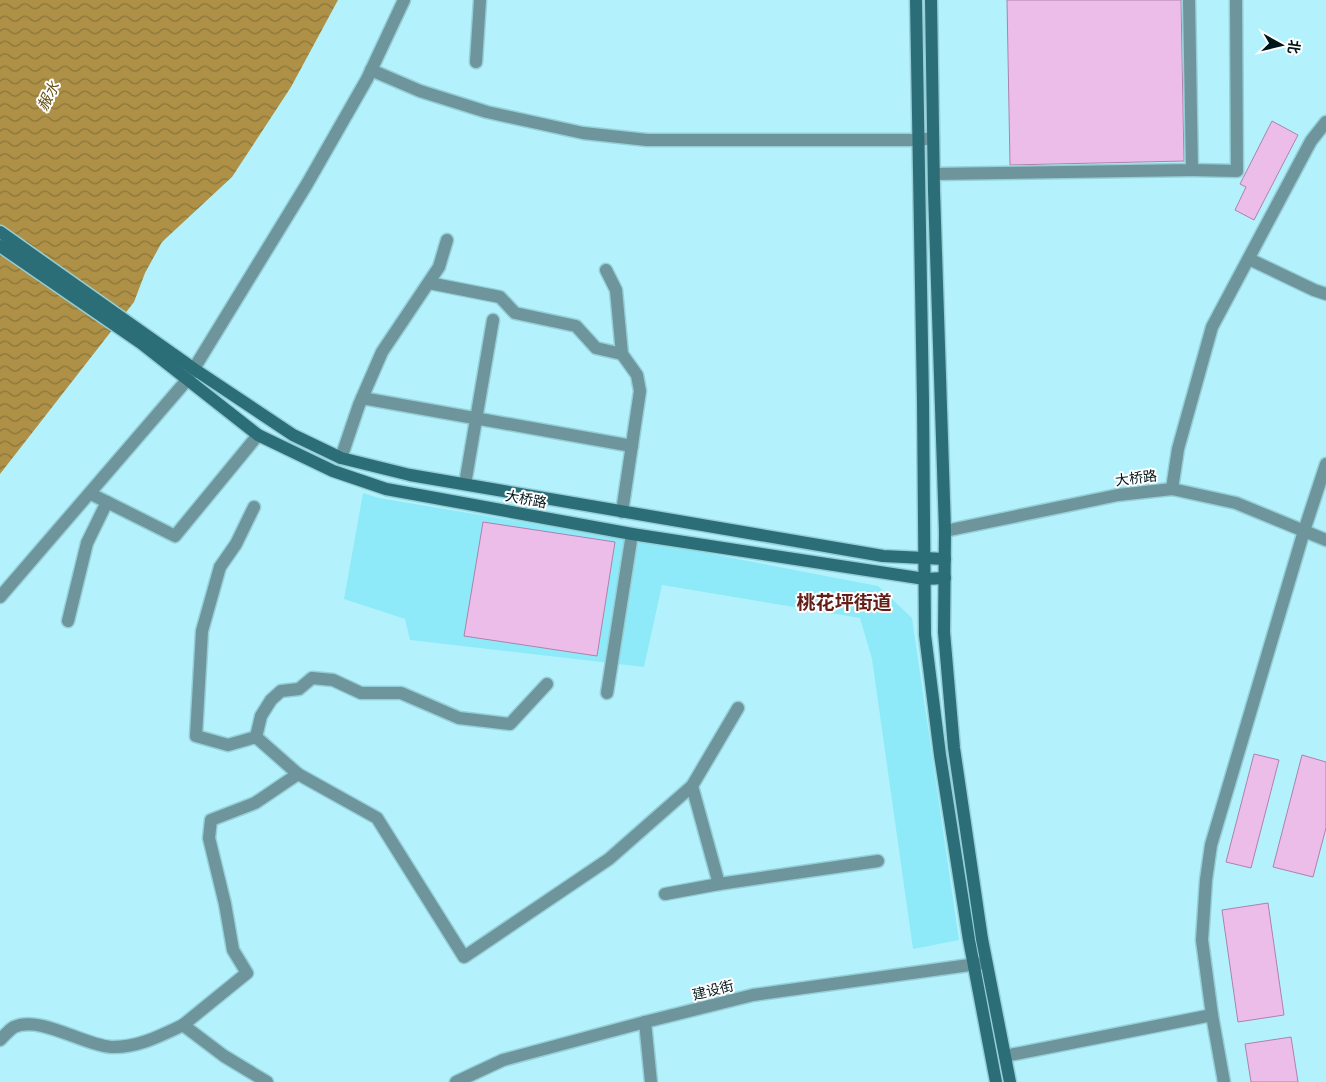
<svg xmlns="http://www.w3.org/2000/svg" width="1326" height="1082" viewBox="0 0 1326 1082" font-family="Mulish,'Noto Sans SC',sans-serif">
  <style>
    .built { fill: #8eeaf8 }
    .water { fill: url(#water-waves) }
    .building { fill: #edbde9; stroke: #ae81ab }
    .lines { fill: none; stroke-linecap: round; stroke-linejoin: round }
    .minor-casing { stroke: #96cfd8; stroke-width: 15 }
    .tertiary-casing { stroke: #96cfd8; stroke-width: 15 }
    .secondary-casing { stroke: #96cfd8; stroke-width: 15 }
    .minor { stroke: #6d959b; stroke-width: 12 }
    .tertiary { stroke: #6d959b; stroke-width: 12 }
    .secondary { stroke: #2c6e78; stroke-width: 12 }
    .labels { text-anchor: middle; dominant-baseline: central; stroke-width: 4; stroke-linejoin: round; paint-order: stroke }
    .street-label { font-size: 14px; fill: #001619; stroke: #fff }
    .water-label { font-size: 15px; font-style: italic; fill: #645017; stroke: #fff }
    .district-label { font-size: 19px; font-weight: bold; fill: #631e18; stroke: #fff }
  </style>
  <defs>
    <pattern id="water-waves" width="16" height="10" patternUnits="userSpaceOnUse" patternTransform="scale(1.25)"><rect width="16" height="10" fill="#ae9147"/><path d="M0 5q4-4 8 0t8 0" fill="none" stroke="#8b753a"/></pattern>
  </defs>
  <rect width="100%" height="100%" fill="#b3f2fc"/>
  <path class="built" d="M363,493l16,5 317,53 182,35 34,32 47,322 -46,9 -41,-290 -12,-41 -198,-33 -18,82 -234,-27 -5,-21 -61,-20z"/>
  <path class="water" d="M0,0h338l-47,87 -59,90 -70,65 -17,31 -11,29 -134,172z"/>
  <g class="building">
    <path d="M1007,0h174l3,161 -174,4z"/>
    <path d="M1272,121l26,14 -44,85 -19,-10 11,-23 -6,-3z"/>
    <path d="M483,522l132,20 -18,114 -133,-20z"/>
    <path d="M1254,754l25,6 -28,108 -25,-6z"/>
    <path d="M1302,755l24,7v66l-13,49 -40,-10z"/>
    <path d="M1268,903l16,112 -46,7 -16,-112z"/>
    <path d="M1291,1037l7,45h-47l-6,-38z"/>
  </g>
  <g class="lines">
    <defs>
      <g id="minor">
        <path d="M476,62l4,-62"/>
        <path d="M371,70l49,21 67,21 96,21 64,7h271l15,-2"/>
        <path d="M1192,170l45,1 -1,-171"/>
        <path d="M934,174l258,-4 -3,-170"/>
        <path d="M1249,259l65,31 12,4"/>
        <path d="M606,270l10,20 6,64 15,21 3,16 -18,121"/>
        <path d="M429,283l71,14 15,16 61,13 20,22 26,6"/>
        <path d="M362,398l270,48"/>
        <path d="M341,458l18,-53 23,-53 57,-85 8,-27"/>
        <path d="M465,484l28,-164"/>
        <path d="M1172,489l6,-40 34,-122 99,-186 15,-19"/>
        <path d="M91,494l84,42 83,-101"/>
        <path d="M254,507l-18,37 -16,23 -18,64 -6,105 32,9 28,-8 42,37 79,44 87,139 145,-98 83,-73"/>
        <path d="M68,621l19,-78 20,-41"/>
        <path d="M607,693l25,-159"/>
        <path d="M256,737l5,-21 10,-16 10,-9 18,-2 13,-11 21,2 28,13h40l58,25 51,6 37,-40"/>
        <path d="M719,884l-27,-98 46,-78"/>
        <path d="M665,894l54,-10 159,-23"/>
        <path d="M1212,1015l-10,-75 4,-60 5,-35 93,-314 22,-67"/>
        <path d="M645,1022l6,60"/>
        <path d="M183,1025l64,-52 -14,-23 -8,-46 -16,-66 2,-18 44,-17 43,-29"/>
        <path d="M0,1040c4,-4 9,-10 14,-13 26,-12 69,18 97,20 26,1 49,-11 72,-22l41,31 43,26"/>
        <path d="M1005,1056l207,-41 12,67"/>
        <path d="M456,1082l47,-22 142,-38 108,-27 231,-32"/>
      </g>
      <g id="tertiary">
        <path d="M945,531l173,-36 54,-6 64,14 90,37"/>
        <path d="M0,597l187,-217 120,-196 60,-105 37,-79"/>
      </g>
      <g id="secondary">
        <path d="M916,0l7,401 2,234 15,120 29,185 27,142"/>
        <path d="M931,0l3,191 11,340 -1,101 10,116 28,191 28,143"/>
        <path d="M0,232l194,137 99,66 48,23 69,17 473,81 62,3"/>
        <path d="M0,246l141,97 117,92 75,36 53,18 246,45 293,45 20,-1"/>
      </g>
    </defs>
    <use href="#minor" class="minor-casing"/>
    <use href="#tertiary" class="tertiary-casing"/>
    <use href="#secondary" class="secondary-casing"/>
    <use href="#minor" class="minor"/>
    <use href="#tertiary" class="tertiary"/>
    <use href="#secondary" class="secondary"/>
  </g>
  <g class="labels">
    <g class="street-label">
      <text transform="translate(1136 478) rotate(-7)">大桥路</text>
      <text transform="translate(526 499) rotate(10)">大桥路</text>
      <text transform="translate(713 990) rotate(-14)">建设街</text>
    </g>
    <g class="water-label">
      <text transform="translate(48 96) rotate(-63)">赧水</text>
    </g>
    <g class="district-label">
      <text x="844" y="602">桃花坪街道</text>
    </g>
  </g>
  <g transform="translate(1281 45) rotate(98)" stroke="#ffffff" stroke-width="4" paint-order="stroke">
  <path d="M0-4L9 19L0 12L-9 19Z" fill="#001619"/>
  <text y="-8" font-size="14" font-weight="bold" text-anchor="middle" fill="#001619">北</text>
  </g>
</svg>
